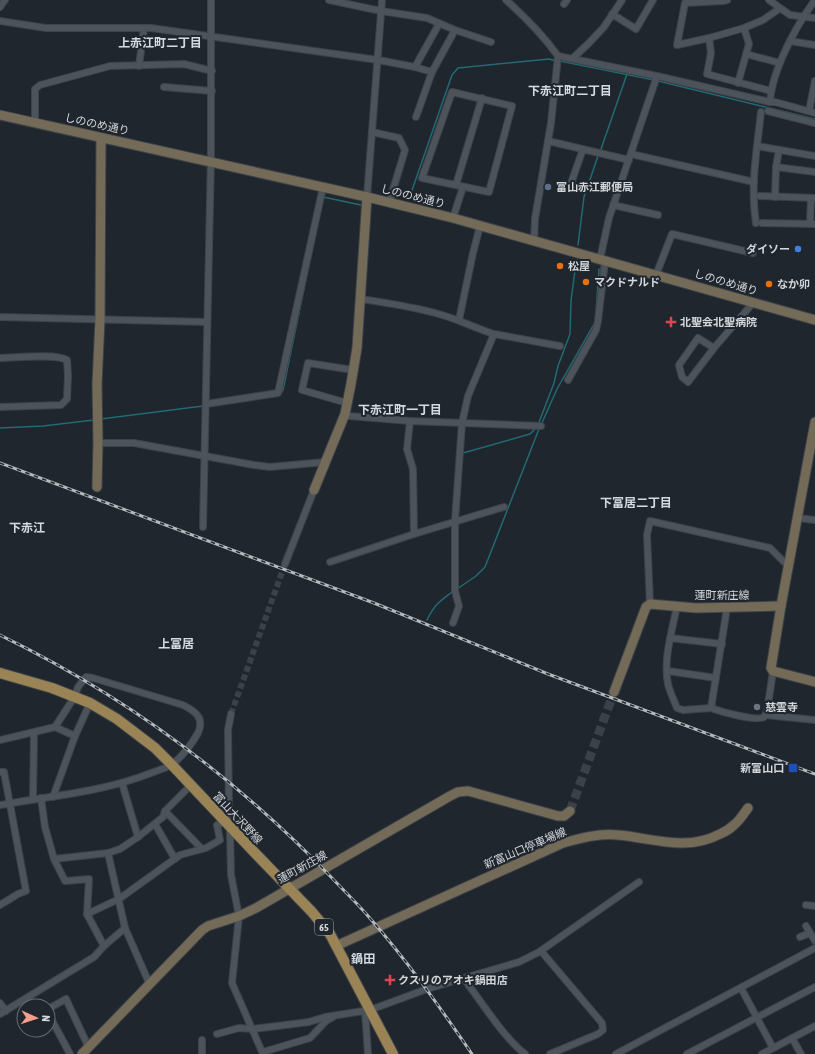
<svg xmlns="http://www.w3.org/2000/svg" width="815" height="1054" viewBox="0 0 815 1054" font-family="'Asap Condensed','Noto Sans JP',sans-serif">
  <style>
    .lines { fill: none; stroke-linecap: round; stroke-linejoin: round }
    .stream { stroke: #226a75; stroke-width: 1.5 }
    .street-tunnel { stroke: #3b4147; stroke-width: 6; stroke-dasharray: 6 3; stroke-linecap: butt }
    .secondary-tunnel { stroke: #3b4147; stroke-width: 9; stroke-dasharray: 9 4.5; stroke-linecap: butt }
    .street-casing { stroke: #3e4349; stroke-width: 8 }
    .secondary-casing { stroke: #3e4349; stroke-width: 11 }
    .primary-casing { stroke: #3e4349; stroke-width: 12 }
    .street { stroke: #4c535b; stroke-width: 6 }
    .secondary { stroke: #736b58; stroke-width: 9 }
    .primary { stroke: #9a8456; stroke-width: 10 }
    .rail-casing { stroke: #b4b9be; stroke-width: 3 }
    .rail { stroke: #20262d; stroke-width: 1.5; stroke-dasharray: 4.5; stroke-linecap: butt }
    .service-dot { fill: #5c6f8a; stroke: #20262d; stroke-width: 1.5 }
    .shop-dot { fill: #3f7fe0; stroke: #20262d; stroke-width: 1.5 }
    .food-dot { fill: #e8710a; stroke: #20262d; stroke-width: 1.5 }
    .health-dot { fill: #e0444e; stroke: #20262d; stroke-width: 1.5 }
    .worship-dot { fill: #6b7280; stroke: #20262d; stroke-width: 1.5 }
    .transit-dot { fill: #1a4fb4; stroke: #20262d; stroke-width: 1.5 }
    .labels { text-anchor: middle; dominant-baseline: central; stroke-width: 4; stroke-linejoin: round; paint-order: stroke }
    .shield { fill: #20262d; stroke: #9da2a8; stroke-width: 1 }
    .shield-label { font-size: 10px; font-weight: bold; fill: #d3d7dc }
    .street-label { font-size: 11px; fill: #d3d7dc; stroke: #20262d }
    .poi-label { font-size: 11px; font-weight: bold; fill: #d3d7dc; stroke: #20262d; text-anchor: start }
    .neighbourhood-label { font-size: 12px; font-weight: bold; fill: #d2dbe4; stroke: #20262d }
  </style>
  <rect width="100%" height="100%" fill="#20262d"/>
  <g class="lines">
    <g class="stream">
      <path d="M560,61l94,19"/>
      <path d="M658,81l157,38"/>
      <path d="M600,152l27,-78"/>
      <path d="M410,196l42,-121 6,-7 91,-9 7,2"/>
      <path d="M323,199v-2l38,8"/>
      <path d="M578,245l6,-48 14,-41"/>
      <path d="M596,313l3,-44"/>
      <path d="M246,401l34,-6 3,-5 30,-145"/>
      <path d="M101,419l102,-13"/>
      <path d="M538,425l16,-42 4,-17 12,-32 1,-33 5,-38"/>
      <path d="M541,425l16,-36 37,-65"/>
      <path d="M0,428l43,-2 51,-6"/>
      <path d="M463,453l67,-19 6,-6"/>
      <path d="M457,589l19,-13 9,-9 54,-138"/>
      <path d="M427,620c8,-16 12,-18 25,-28"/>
    </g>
    <path class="street-tunnel" d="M231,714l54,-150"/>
    <path class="secondary-tunnel" d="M570,811l44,-119"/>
    <defs>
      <g id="street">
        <path d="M329,0l52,11 46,7 28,12 36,12"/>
        <path d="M506,0c19,17 37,35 52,56l-7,67 -16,96 -1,22"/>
        <path d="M727,0l-4,1 -38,2 -8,42 32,-7 35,-10 19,-8 16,-11"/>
        <path d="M769,0l21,15 25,3"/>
        <path d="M815,0c-19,26 -43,70 -45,102h5l40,11"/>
        <path d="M564,4l3,-4"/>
        <path d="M0,7l5,-7"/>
        <path d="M612,14l24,15 17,-29"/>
        <path d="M0,21l46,7h105l227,32 37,7 17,5"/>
        <path d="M709,38l2,15 -4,21 64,17"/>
        <path d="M790,41l25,4"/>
        <path d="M746,54l34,9"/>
        <path d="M558,56l99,20 113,26"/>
        <path d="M572,59l17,-16 15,-16 18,-27"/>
        <path d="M139,66l5,-38"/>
        <path d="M415,67l24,-43"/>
        <path d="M738,83l11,-39 -5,-16"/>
        <path d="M164,87l48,4"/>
        <path d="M452,92l60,14 -23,86 -67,-14z"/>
        <path d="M768,111l47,12"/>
        <path d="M809,111l6,-30"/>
        <path d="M416,117l16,-45 23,-42"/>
        <path d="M35,123v-34l5,-4 70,-19 74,-2 28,7"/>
        <path d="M372,132l27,6 6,12 -16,53"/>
        <path d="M548,141l81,19"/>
        <path d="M757,146l58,10"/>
        <path d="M631,154l123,28"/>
        <path d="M776,167l39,5"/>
        <path d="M456,185l26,-87"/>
        <path d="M569,189l14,-40"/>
        <path d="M760,196l55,2"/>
        <path d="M367,197l15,-197"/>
        <path d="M775,197l1,-30 3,-17"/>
        <path d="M613,205l45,10"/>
        <path d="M453,218l10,-31"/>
        <path d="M756,223c-6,-37 1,-74 5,-111"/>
        <path d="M762,223l53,1"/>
        <path d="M810,224l1,-26"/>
        <path d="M600,259l9,-41 48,-142"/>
        <path d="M656,275l16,-41 81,19"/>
        <path d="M361,299c27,4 55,8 81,16 18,5 35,14 52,19l-26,62 -6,27 -7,98v70l4,15 -6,17"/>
        <path d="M0,317l207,5"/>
        <path d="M459,320l14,-67 7,-27"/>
        <path d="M494,334l66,12"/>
        <path d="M714,348l-26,34 -6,-5 -3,-12 19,-27 16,10 39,-45"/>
        <path d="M0,358c15,0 55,-5 67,2l1,16 -1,23 -6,6 -61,2"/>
        <path d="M568,380l28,-50 2,-9 7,-60"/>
        <path d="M347,403l-45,-13 6,-27 45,7"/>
        <path d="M206,404l72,-11 45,-206"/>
        <path d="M345,414l4,2 61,5 131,5"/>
        <path d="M410,421l-3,28 6,20 1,65"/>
        <path d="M98,443h36l120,22 16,2 55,-5"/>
        <path d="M798,518l17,2"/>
        <path d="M203,527l8,-371v-156"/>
        <path d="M330,562l84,-28 90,-27"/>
        <path d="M285,564l29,-74"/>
        <path d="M650,604l-3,-69 3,-14 120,27 19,19"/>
        <path d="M677,606c-5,25 -14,53 -9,78 2,9 6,16 9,24l6,2 28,-2 16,-100"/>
        <path d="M670,638l52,6"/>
        <path d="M668,671l48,7"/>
        <path d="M711,708c8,3 46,14 53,9 1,-1 2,-4 3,-5l6,-41"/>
        <path d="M231,714l-3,16 1,81 -3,10 4,9 1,45 8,41 -7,67 31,71"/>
        <path d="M766,715l49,5"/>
        <path d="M0,740l55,-13 20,9"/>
        <path d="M0,772h4l22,119 -8,3 -18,11"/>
        <path d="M122,783l16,54"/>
        <path d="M53,797l22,-61 15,-33"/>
        <path d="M41,798l4,29 9,32 11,22 24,-2 -2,35 17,32"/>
        <path d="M33,799l1,-66"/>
        <path d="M0,805c50,-9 103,-13 151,-32 7,-3 16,-5 22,-9 10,-9 19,-20 25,-31 7,-15 -3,-22 -15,-28l-90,-27 -7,-1 -8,10 -3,9 -20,31"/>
        <path d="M165,811l37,38"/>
        <path d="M155,824l20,35"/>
        <path d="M108,853l17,75 25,57"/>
        <path d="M54,859l54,-6 12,-4 18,-12 25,-20 2,-6 26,-26"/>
        <path d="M806,905l9,1"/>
        <path d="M87,914l32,-15 61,-44 26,-7 14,-8 -3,-15 9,-4"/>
        <path d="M806,926l9,15"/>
        <path d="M800,937l10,-4"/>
        <path d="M541,951l61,72 1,7 -5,4 -48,20"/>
        <path d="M464,979c17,22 40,59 61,75"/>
        <path d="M741,988l32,60"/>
        <path d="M0,1003l6,8"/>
        <path d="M48,1009l18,-10 23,49"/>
        <path d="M365,1011l3,43"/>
        <path d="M48,1013l22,41"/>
        <path d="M0,1014l94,-57 10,-11 21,-18"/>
        <path d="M217,1034l22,-6 14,1 56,-7 16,-5 45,-7 57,-21 92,-27 20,-10 100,-70"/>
        <path d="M792,1038l9,16"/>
        <path d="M202,1040v14"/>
        <path d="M263,1052l47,-14 16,-17 7,-4"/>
        <path d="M616,1054l199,-106"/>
        <path d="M687,1054l128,-67"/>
        <path d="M762,1054l53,-28"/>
      </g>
      <g id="secondary">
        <path d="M0,115l367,82 86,21 362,102"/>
        <path d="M815,422l-34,184 -10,62 2,3 42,11"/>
        <path d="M97,487l1,-44 -1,-59 3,-65 1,-181"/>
        <path d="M314,490l31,-76 6,-30 6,-36 10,-151"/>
        <path d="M614,692l32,-85 4,-3 46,4 85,-2"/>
        <path d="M336,946l227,-103c18,-5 36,-10 55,-8 35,3 68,17 102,-1 5,-2 11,-6 15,-10 5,-4 9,-11 13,-16"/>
        <path d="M82,1054l120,-124 6,-4 31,-10 17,-8 194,-112 8,-4 10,-1 90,25h6l6,-5"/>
      </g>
      <path id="primary" d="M0,673l52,15 38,15 27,16 38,29 17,17 83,88 57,59 18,22 63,120"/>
    </defs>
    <use href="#street" class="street-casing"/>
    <use href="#secondary" class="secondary-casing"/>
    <use href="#primary" class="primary-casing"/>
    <use href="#street" class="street"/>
    <use href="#secondary" class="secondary"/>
    <use href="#primary" class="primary"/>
    <defs>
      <g id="rail">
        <path d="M0,463l374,140 174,71 267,100"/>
        <path d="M0,635c124,60 237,144 332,243 12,13 25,25 36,38 38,43 71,90 104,138"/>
      </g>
    </defs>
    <use href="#rail" class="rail-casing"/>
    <use href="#rail" class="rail"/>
  </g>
  <circle class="service-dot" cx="548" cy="187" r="4"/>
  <circle class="shop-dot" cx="798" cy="249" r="4"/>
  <g class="food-dot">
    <circle cx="560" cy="266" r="4"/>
    <circle cx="586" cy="282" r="4"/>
    <circle cx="769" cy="284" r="4"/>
  </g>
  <g class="health-dot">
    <path d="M669 316h4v4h4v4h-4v4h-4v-4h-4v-4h4z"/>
    <path d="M388 974h4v4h4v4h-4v4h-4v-4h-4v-4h4z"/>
  </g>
  <circle class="worship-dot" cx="757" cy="707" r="4"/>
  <rect class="transit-dot" x="788" y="763" width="10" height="10" rx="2"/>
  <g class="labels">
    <rect class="shield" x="315" y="919" width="18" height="16" rx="3"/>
    <g class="shield-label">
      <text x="324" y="927">65</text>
    </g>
    <g class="street-label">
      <text transform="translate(97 124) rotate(12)">しののめ通り</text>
      <text transform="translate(413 196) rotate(14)">しののめ通り</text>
      <text transform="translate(726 282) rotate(16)">しののめ通り</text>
      <text x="722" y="595">蓮町新庄線</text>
      <text transform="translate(238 818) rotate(47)">富山大沢野線</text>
      <text transform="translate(525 848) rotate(-23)">新富山口停車場線</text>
      <text transform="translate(302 867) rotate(-29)">蓮町新庄線</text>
    </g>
    <g class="poi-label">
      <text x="556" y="187">富山赤江郵便局</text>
      <text x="790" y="249" text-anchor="end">ダイソー</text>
      <text x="568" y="266">松屋</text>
      <text x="594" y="282">マクドナルド</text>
      <text x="777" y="284">なか卯</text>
      <text x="680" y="322">北聖会北聖病院</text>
      <text x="765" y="707">慈雲寺</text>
      <text x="784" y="768" text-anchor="end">新富山口</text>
      <text x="398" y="980">クスリのアオキ鍋田店</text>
    </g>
    <g class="neighbourhood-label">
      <text x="160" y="43">上赤江町二丁目</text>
      <text x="570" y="91">下赤江町二丁目</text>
      <text x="400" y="410">下赤江町一丁目</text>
      <text x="636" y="503">下冨居二丁目</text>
      <text x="27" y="528">下赤江</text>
      <text x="176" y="644">上冨居</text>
      <text x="363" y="959">鍋田</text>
    </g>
  </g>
  <g transform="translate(36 1018) rotate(93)"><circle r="19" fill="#20262d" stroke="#686d73"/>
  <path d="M0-3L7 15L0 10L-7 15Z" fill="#f59d8f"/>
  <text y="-6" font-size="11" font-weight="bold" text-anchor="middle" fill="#d3d7dc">N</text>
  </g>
</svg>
